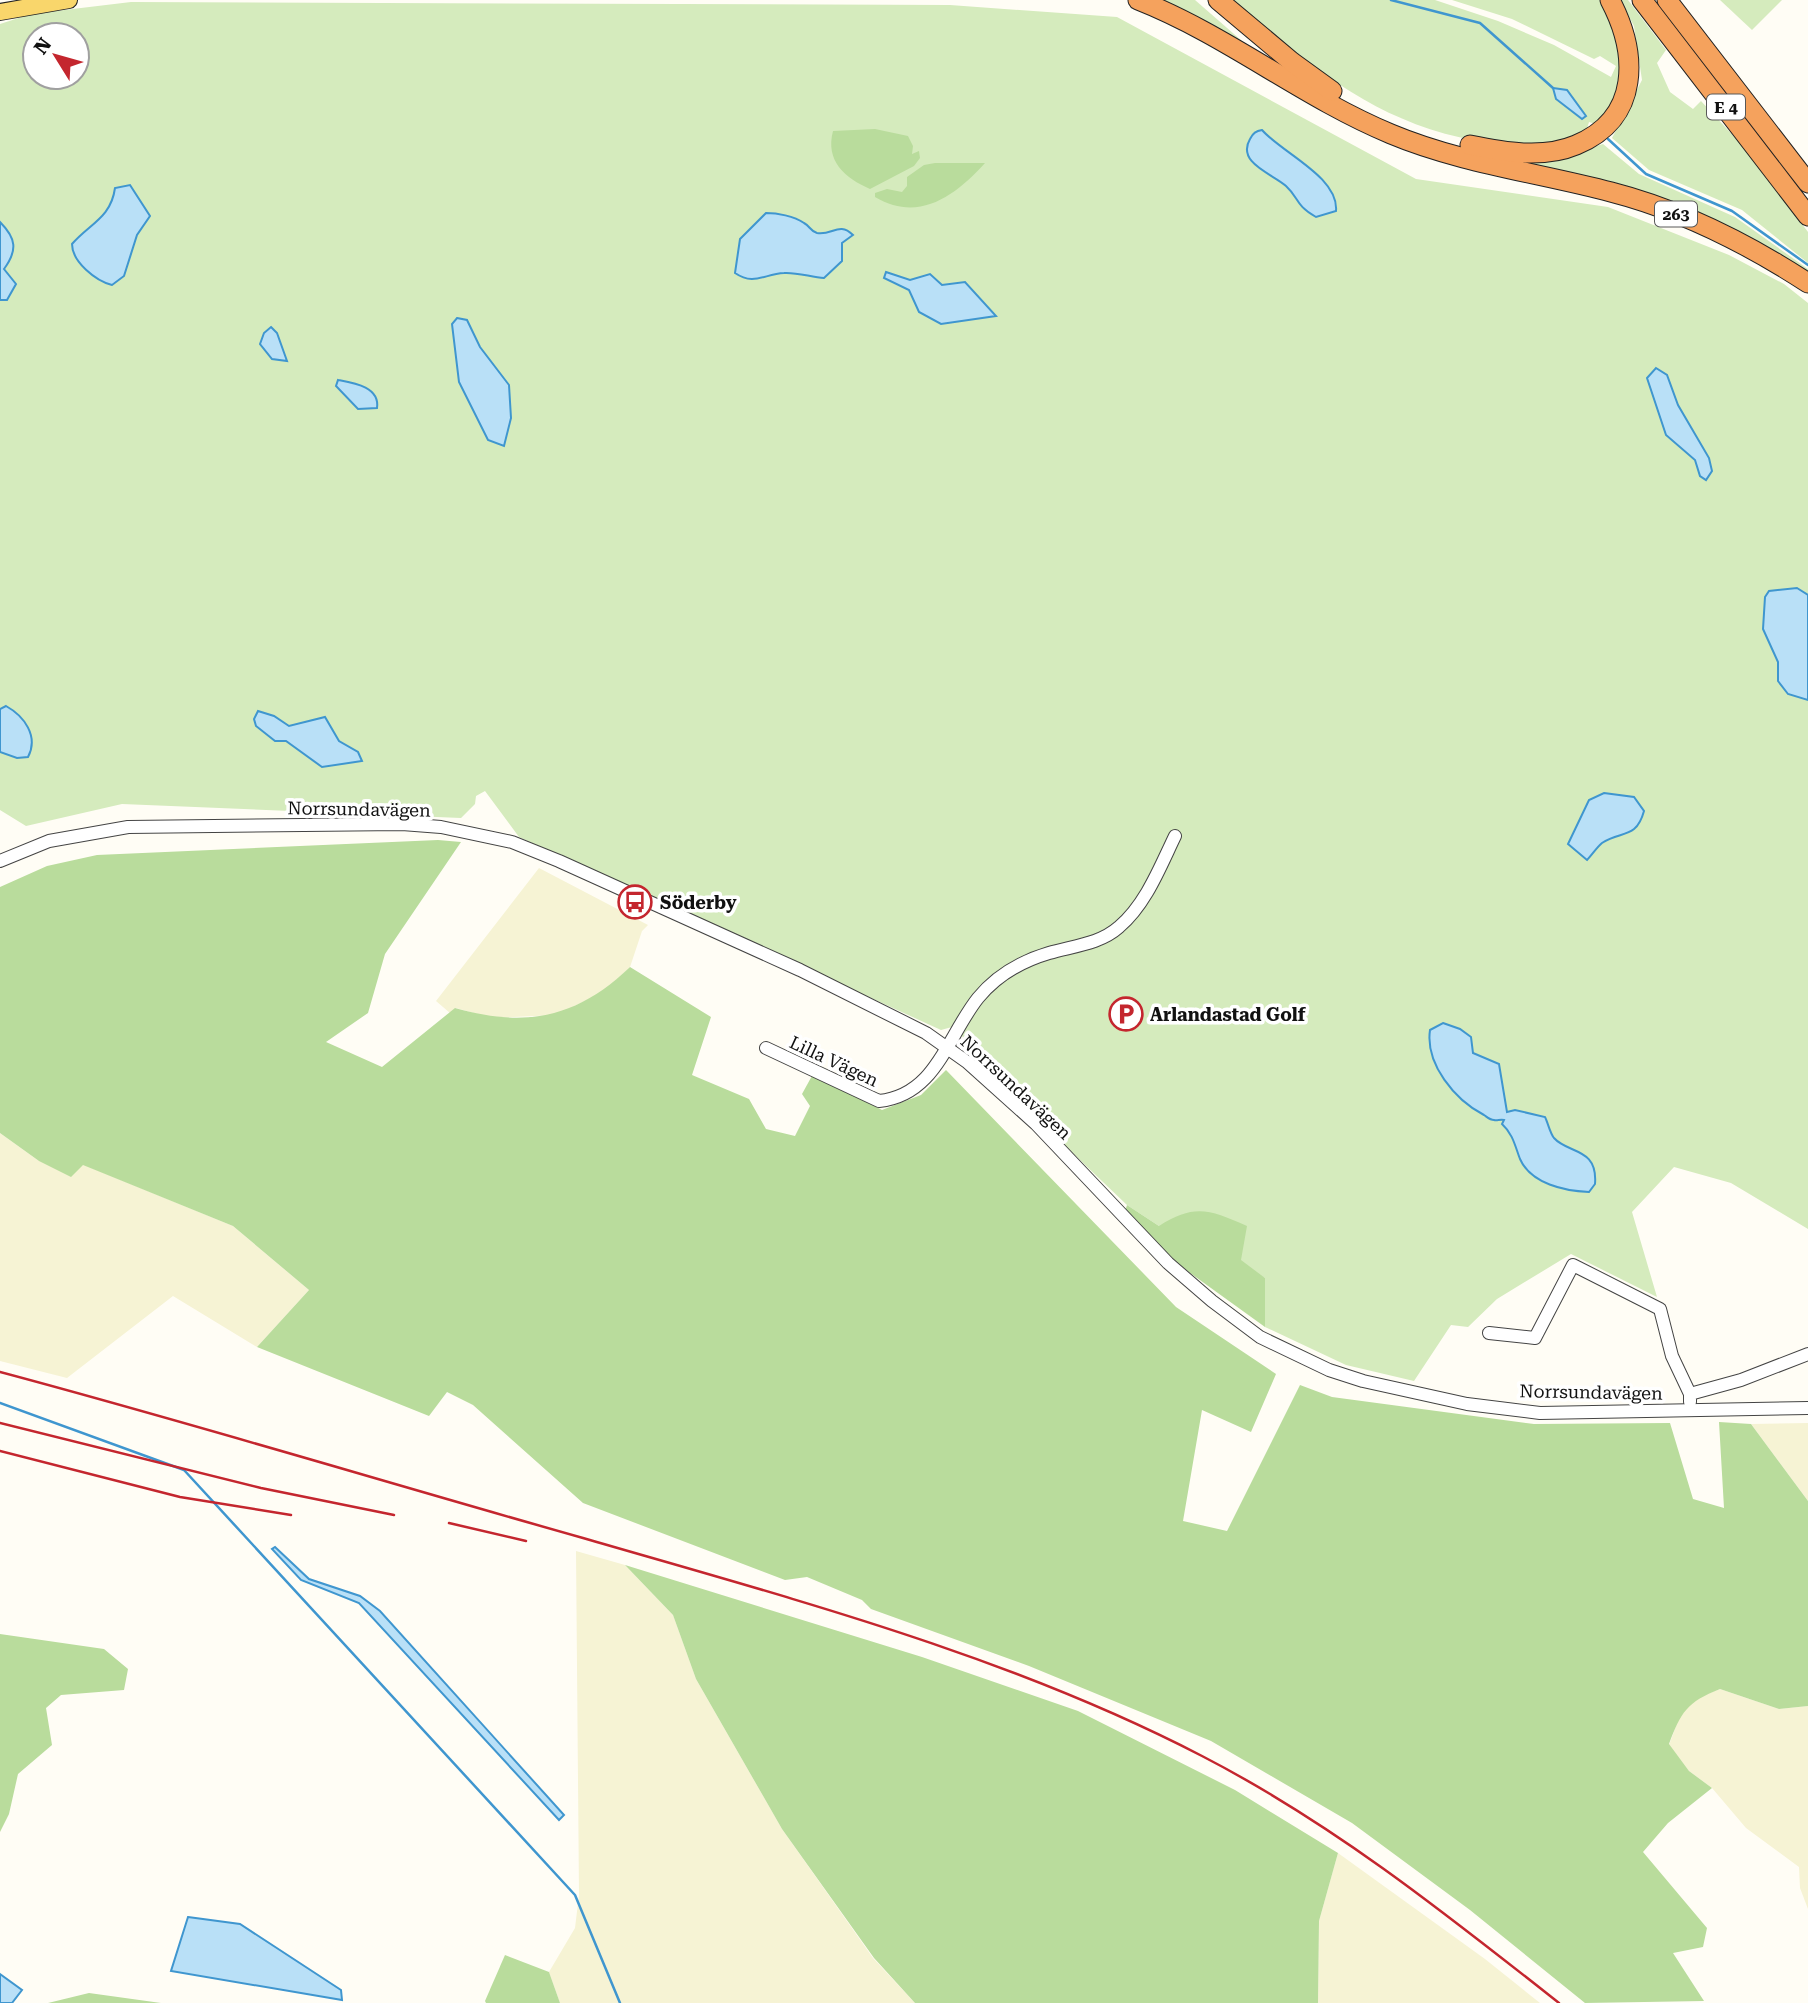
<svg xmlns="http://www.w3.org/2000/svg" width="1808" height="2003" viewBox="0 0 1808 2003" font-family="'Roboto Serif',serif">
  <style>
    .farmland { fill: #f6f3d4 }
    .green { fill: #d5ebbd; fill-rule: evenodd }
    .forest { fill: #b9dc9c }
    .water { fill: #b9e0f7; stroke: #3f96cf; stroke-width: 2 }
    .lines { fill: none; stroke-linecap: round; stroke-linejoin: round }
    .stream { stroke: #3f96cf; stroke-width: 2.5 }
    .minor-casing { stroke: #444; stroke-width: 14 }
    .major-casing { stroke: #222; stroke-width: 18 }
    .highway-casing { stroke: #222; stroke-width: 21 }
    .minor { stroke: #fff; stroke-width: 12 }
    .major { stroke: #f9d66b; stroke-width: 16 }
    .highway { stroke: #f5a25d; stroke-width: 19 }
    .rail { stroke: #c4262e; stroke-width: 2.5 }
    .labels { text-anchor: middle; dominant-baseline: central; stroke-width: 7; stroke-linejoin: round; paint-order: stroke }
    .shield { fill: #fff; stroke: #585858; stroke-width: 2 }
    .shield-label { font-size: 16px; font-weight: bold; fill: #111 }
    .street-label { font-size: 18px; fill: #111; stroke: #fff }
    .poi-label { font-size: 18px; font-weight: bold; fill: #111; stroke: #fff; text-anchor: start }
  </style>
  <rect width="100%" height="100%" fill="#fffdf5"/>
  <g class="farmland">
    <path d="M539,868l109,57 -6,6 -12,36 -25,24 -48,24 -66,3 -35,-10 -6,5 -14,-12z"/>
    <path d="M0,1133l39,28 43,3 151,62 76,64 -52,57 -84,-51 -106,82 -67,-17z"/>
    <path d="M1808,1423v78l-57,-77z"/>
    <path d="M576,1551l49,14 48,50 23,64 86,150 91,129 42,45h-355l-11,-31 26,-44 4,-33z"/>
    <path d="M1720,1689l59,20 29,-3v203l-8,-21 -1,-21 -53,-39 -34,-40 -23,-17 -20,-26 10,-27 15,-19z"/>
    <path d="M1338,1853l147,106 55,44h-222l1,-82z"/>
  </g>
  <g class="green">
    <path d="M1152,0h43l63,55z"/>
    <path d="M1231,0h204l63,21 56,24 57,32 5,-11 -16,-10 -6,3 -82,-40 -60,-19h152l23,53 -17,61 -14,10 -7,-2 -3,10c-11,4 -23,11 -35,13 -23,4 -51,0 -74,-4 -107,-20 -166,-76 -246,-141z"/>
    <path d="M1620,0h8l38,50 -9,13 13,29 23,17 8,-8 40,43 67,88v31l-66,-53 -93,-40 -37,-32 30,-58 -8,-54z"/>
    <path d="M1720,0h62l-30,30z"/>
    <path d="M131,2l819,3 167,12 299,162 192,28 121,48 55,29 24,19v926l-77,-46 -57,-16 -42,45 25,85 -86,-43 -74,45 -29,28 -17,-2 -37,56 -68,-16 -81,-38v-49l-106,-52 -32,-21 -166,-159 2,-9 -11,-10 -11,3 -422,-193 -34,-46 -9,5 -1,8 -14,14 -339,-14 -96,22 -26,-16v-786l31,-10zM35,35h42v42h-42z"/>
    <path d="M1603,144l36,30 96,43 73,52v9l-60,-36 -260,-86 50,7z"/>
  </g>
  <g class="forest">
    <path d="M875,129l33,7 5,10 -1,8 7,-3 1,7 -6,8 -44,23c-25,-11 -45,-28 -37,-58z"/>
    <path d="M935,163h50c-30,33 -66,60 -110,34v-4l12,-4 15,3 5,-6v-9l17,-12z"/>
    <path d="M438,840l23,2 -76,112 -17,59 -42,29 56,25 73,-59c71,20 122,10 175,-41l81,50 -19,58 57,24 17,30 29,7 15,-30 -8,-12 11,-20 69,36 39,-15 25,-25 230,237 100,67 -25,58 -49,-22 -19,111 44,10 73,-146 32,12 202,27 136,-1 23,76 31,9 -5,-86 32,2 57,77v205l-29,3 -59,-20c-33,13 -39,23 -51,55l20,27 23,17 -44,35 -25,29 64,76 -4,19 -30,6 31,48 -119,2 -115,-93 -118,-87 -141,-82 -182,-75 -158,-57 -9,-9 -55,-23 -22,3 -202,-77 -110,-98 -26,-13 -18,24 -172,-69 52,-57 -76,-64 -150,-61 -12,12 -32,-16 -39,-28v-246l47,-21 50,-11z"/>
    <path d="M1127,1205l32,21c36,-23 51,-16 88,0l-6,34 24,18v49l-97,-70 -43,-46z"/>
    <path d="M625,1565l297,92 156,54 157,79 103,63 -19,68 -1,82h-403l-41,-45 -92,-129 -86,-150 -23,-64z"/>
    <path d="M0,1634l104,15 24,20 -4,21 -63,5 -15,13 6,37 -34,29 -9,40 -9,18z"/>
    <path d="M505,1955l44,17 11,31h-74l-1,-2z"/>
    <path d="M89,1993l72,10h-113z"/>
  </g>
  <g class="water">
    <path d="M1553,88l14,2 19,26 -4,3 -26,-20z"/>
    <path d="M1262,130c20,23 77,47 74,81l-20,6c-21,-12 -17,-19 -30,-31 -13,-12 -50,-23 -36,-47 3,-6 6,-8 12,-9z"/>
    <path d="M130,185l20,31 -13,19 -13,41 -12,9c-16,-4 -40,-23 -40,-41 17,-20 39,-26 43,-56z"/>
    <path d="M766,213c11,0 28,3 38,10 6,3 6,8 13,10 15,3 22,-12 36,2l-11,8v18l-18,17c-13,-1 -28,-6 -40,-5 -20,1 -30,13 -49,0l5,-34z"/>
    <path d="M0,222c16,16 18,28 4,47l12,15 -9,16h-7z"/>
    <path d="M886,272l24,8 20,-6 12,11 23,-3 31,34 -55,8 -22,-12 -10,-22 -25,-12z"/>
    <path d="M457,318l10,2 13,27 29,38 2,33 -7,28 -16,-6 -29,-58 -7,-58z"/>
    <path d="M271,327l6,6 10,28 -15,-2 -12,-15 4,-11z"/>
    <path d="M1656,368l11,7 11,30 31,53 3,13 -6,9 -6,-4 -5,-16 -29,-25 -19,-57z"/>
    <path d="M338,380c16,3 42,7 39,28l-19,1 -22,-23z"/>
    <path d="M1797,588l11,7v105l-20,-6 -10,-13v-19l-15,-33 2,-32 4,-6z"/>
    <path d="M6,706c18,10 33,30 22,51l-11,1 -17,-6v-43z"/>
    <path d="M258,711l16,5 15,10 36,-9 14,24 19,11 4,9 -40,6 -36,-26h-11l-19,-15 -2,-7z"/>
    <path d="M1604,793l30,4 10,14c-8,29 -23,19 -42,32 -5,4 -10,12 -15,17l-19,-16 21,-44z"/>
    <path d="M1443,1023l17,6 11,8 2,16 26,11 8,48 8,-2 30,7c3,6 5,16 9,21 14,16 44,9 41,46l-6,8c-24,-1 -58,-8 -69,-33 -5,-13 -7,-25 -18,-35l2,-4c-4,-1 -7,1 -10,0 -4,0 -7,-3 -10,-5 -29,-15 -59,-51 -54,-85z"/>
    <path d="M275,1547l34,32 51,17 20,15 184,204 -5,5 -200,-217 -58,-23 -29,-31z"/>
    <path d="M188,1917l52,7 101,66 1,10 -171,-29z"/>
    <path d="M0,1974l22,16 -10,13h-12z"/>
  </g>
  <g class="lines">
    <g class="stream">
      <path d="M1391,0l89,23 73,65"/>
      <path d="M1608,139l38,35 86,37 76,54"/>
      <path d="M0,1403l184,67 391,425 45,108"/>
    </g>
    <defs>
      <g id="minor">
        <path d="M0,861l49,-20 79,-14 274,-3 39,3 71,15 47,19 241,109 126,63 41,29 69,62 132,139 44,38 48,36 69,33 34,11 104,23 73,9 268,-5"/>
        <path d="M766,1048l113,53c57,-6 68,-64 99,-103 18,-22 44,-37 71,-45 24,-7 51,-9 70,-26 27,-23 41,-60 56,-91"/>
        <path d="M1489,1333l46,5 38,-73 87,44 12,47 18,38"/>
        <path d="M1690,1402v-8l51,-14 67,-26"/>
      </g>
      <path id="major" d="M0,12l69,-12"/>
      <g id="highway">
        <path d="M1138,0c89,35 164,97 253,134 69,29 148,39 220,58 70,18 137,52 197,91"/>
        <path d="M1218,0l74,62 40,29"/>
        <path d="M1642,0l166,216"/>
        <path d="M1667,0l141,183"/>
        <path d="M1470,145c34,7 73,14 106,0 65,-27 62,-92 34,-145"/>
      </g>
    </defs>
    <use href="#minor" class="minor-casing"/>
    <use href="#major" class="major-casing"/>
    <use href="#highway" class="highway-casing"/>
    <use href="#minor" class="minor"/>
    <use href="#major" class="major"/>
    <use href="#highway" class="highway"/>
    <g class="rail">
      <path d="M0,1372c195,52 388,111 583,166 210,61 424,117 619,218 130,67 243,157 357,247"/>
      <path d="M0,1423l261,65 133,27"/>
      <path d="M0,1451l180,46 111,18"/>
      <path d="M449,1523l77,18"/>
    </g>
  </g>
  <defs>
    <symbol id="bus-ring" viewBox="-11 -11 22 22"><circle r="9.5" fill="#fff" stroke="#c4262e" stroke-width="1.5"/><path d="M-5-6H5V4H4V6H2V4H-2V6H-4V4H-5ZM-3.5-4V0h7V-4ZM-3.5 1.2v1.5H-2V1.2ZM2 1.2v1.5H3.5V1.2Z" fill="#c4262e"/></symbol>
    <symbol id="parking-ring" viewBox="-11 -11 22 22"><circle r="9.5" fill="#fff" stroke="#c4262e" stroke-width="1.5"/><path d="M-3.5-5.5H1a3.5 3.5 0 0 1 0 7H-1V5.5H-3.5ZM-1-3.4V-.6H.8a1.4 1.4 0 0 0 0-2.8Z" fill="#c4262e"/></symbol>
  </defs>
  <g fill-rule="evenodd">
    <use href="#bus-ring" x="616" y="883" width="38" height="38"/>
    <use href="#parking-ring" x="1107" y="995" width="38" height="38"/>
  </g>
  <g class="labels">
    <g class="shield">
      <rect x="1707" y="94.5" width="38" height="25" rx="5"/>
      <rect x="1655" y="201.5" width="42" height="25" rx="5"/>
    </g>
    <g class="shield-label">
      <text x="1726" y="107">E 4</text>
      <text x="1676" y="214">263</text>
    </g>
    <g class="street-label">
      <text transform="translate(359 809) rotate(1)">Norrsundavägen</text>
      <text transform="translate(834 1061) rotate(25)">Lilla Vägen</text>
      <text transform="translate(1016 1087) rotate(43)">Norrsundavägen</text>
      <text transform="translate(1591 1392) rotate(1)">Norrsundavägen</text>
    </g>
    <g class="poi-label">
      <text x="660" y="902">Söderby</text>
      <text x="1150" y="1014">Arlandastad Golf</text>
    </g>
  </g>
  <g transform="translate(56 56) rotate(307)"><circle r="33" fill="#ffffff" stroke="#a0a0a0" stroke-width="2"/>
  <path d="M0-5L12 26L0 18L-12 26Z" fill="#c4262e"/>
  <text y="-10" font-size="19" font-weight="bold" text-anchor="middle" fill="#111111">N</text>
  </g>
</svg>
